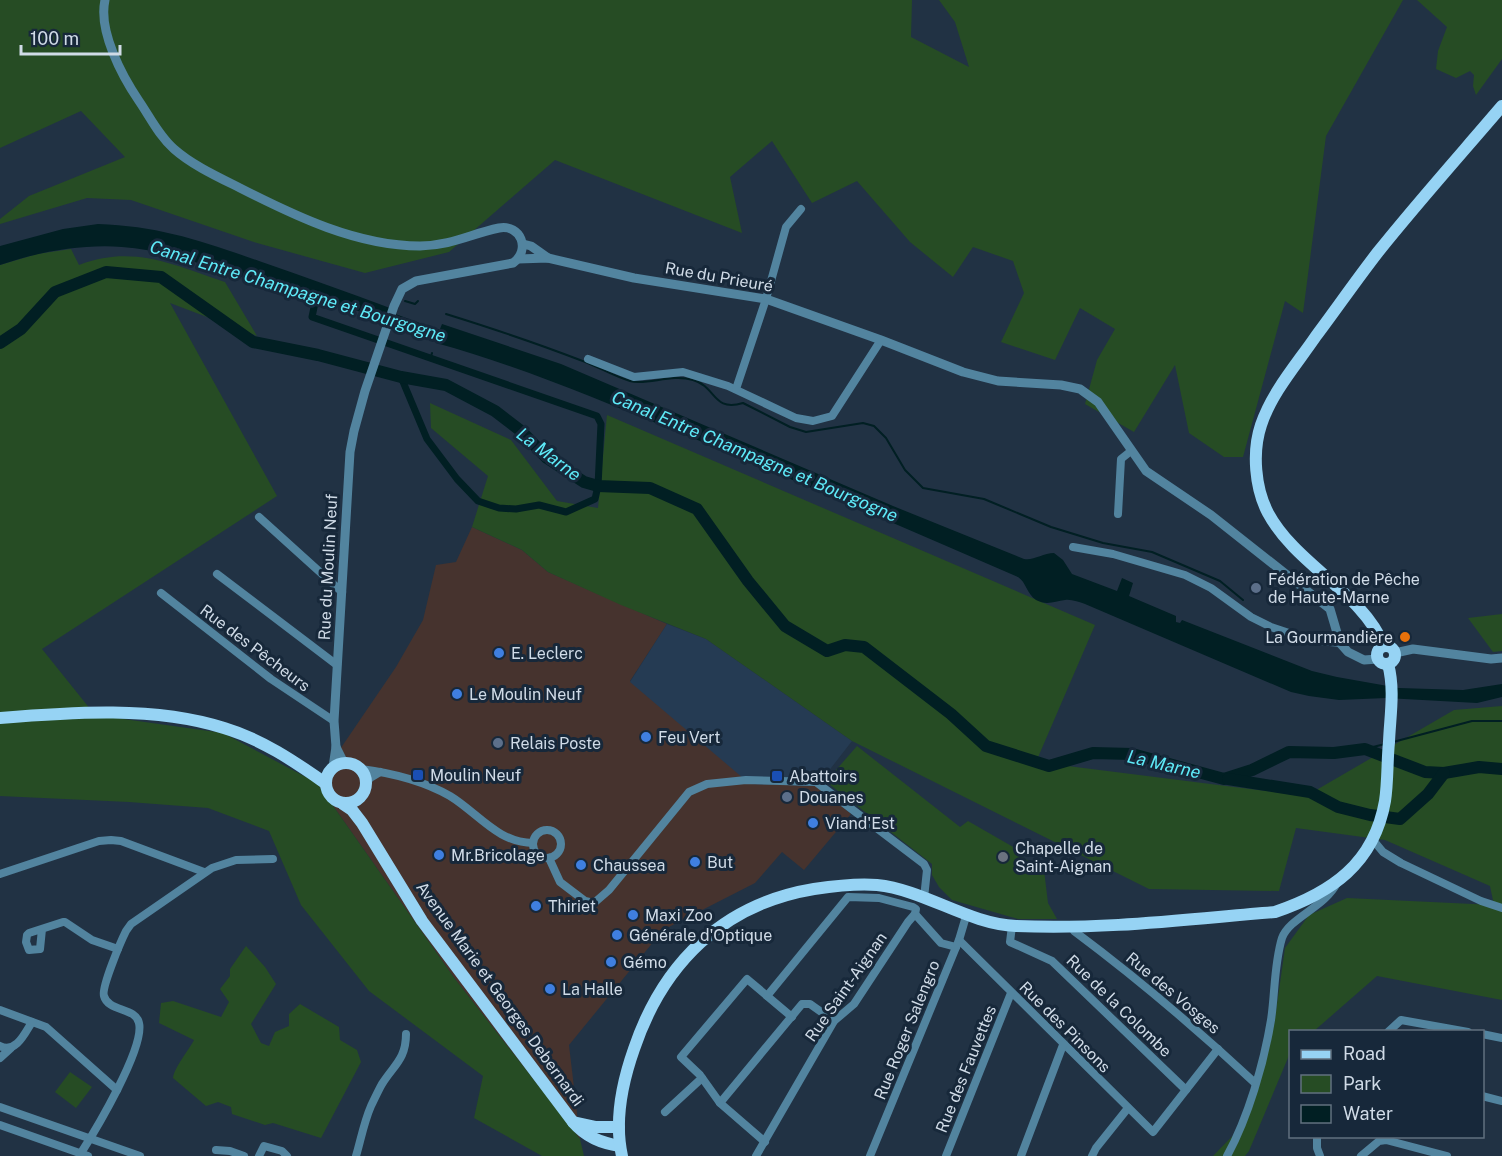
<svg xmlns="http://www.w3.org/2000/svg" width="1502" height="1156" viewBox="0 0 1502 1156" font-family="'Public Sans',sans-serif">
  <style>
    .commercial { fill: #46332e }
    .built { fill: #253b53 }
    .green { fill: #264c24 }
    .water { fill: #011f23 }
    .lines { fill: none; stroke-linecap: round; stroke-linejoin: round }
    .stream { stroke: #011f23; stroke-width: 2 }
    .canal { stroke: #011f23; stroke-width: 7 }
    .river { stroke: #011f23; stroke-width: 12 }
    .minor { stroke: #52849f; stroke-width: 8 }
    .tertiary { stroke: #52849f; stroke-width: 9 }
    .primary { stroke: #96d3f4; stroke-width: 12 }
    .service-dot { fill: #5c6f8a; stroke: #17283a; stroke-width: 2 }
    .food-dot { fill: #e8710a; stroke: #17283a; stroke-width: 2 }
    .shop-dot { fill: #3f7fe0; stroke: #17283a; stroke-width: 2 }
    .transit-dot { fill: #1a4fb4; stroke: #17283a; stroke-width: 2 }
    .worship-dot { fill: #6b7280; stroke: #17283a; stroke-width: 2 }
    .labels { text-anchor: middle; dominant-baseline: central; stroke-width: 6; stroke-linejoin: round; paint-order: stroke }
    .street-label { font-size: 16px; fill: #d0dbe7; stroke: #17283a }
    .poi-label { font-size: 16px; fill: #d0dbe7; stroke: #17283a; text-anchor: start }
    .water-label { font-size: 18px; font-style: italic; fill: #5eeaf8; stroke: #17283a }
  </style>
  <rect width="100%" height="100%" fill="#213244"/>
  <path class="commercial" d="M472,527l50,23 26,22 119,52 -37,57 187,105 34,28 -47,56 -22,-18 -27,31 -92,47 -94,115 11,94 -125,-160 -138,-196 79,-116 27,-47 13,-55 20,-3z"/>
  <path class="built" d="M667,624l39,15 146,102 -35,45 -67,-2 -120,-102z"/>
  <g class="green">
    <path d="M0,0h912l-1,37 58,30 -14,-45 -16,-22h464l-77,136 -23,177 -18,-12 -42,156h-19l-35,-24 -14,-68 -41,67 -49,-28 12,-44 18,-31 -35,-21 -25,52 -54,-18 23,-49 -11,-32 -40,-14 -20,30 -43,-35 -53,-61 -45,22 -40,-62 -42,36 12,56 -187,-73 -106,92 -84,21 -108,-30 -126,-43 -44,-2 -87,26v-5l29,-23 96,-39 -44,-46 -81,37z"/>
    <path d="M1417,0h85v59l-26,36 -3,-9 1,-11 -4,-4 -14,7 -20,-9 2,-18 9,-24z"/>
    <path d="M71,249l8,16c54,-21 95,0 146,17l32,54 -87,-33 107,193 -235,153 53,66 128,18 94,50 138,196 125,160 4,17h-42l-68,-38 9,-42 -114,-85 -68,-86 -32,-74 -61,-23 -79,-6 -129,-6v-531l37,-11z"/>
    <path d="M430,403l81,37 46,61 41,7 9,-93 488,210 -59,137 270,34 148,-86 48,-4v294l-125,-24 -63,55 -24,1v21l-41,98 -4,5h-32l34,-35 27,-96 11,-77 24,-33 38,-17 147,7 -4,-19 -105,-46 -89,-12 -17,63 -130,-2 -297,-148 -146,-102 -85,-34 -73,-33 -26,-22 -50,-23 16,-51 -57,-48z"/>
    <path d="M1502,614v37l-9,1 -25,-34z"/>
    <path d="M857,746l103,81 8,-6 47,27 7,9 22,13 4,33 9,16h-39l-66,-19 -13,-13 -7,-12v-11l-103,-80v-6z"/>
    <path d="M246,946l19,21 11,17 -25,40 10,19 8,3 6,-14 14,-6v-12l11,-10 39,23 1,13 17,10 4,12 -40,76 -48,-15 -8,2 -33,-11 -1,-7 -13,-5 -12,4 -33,-28c1,-10 15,-27 21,-38l-35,-17 2,-20 12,-2 48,16 8,-15 -9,-13 10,-13v-7z"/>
    <path d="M70,1072l22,15 -16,21 -21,-16z"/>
  </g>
  <path class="water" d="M98,224c61,2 104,17 161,37 44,15 88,31 131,47v4l46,17h4l2,-5 119,40 332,142 131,53c9,2 19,-6 30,-6l9,7 9,14 45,17 5,-13 11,5 -4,13 47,20v6l4,1 2,-3 130,51 25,6 62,11 64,2 39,-6v13l-25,6 -91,-5 -47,2 -30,-4 -18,-4 -206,-88c-6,-2 -14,-5 -20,-4 -10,1 -18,6 -29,0 -9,-6 -10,-18 -18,-23 -115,-50 -231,-100 -347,-148 -77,-31 -154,-64 -235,-86l1,-9 -48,-18 -2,3c-52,-14 -103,-29 -154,-45 -36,-11 -74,-25 -111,-27 -40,-3 -84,5 -122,18v-19l63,-17z"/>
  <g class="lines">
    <g class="stream">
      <path d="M405,301l10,3 3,-3"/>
      <path d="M446,314c45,14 90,29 134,46 17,6 33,16 50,21 17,5 41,-8 63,-1 24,7 19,32 50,23l47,24 16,5 57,-9 11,3 12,12 19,32 18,18 61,11 67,28 52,16 49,9 68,29 23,19"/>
      <path d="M430,360l2,-7"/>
      <path d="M1393,742l79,-21h30"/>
      <path d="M1365,749l20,-5"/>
    </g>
    <path class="canal" d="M317,293l-5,24 285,99 4,8 -3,62 -3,13 -29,13 -27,-7 -23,4 -17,-1 -21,-7 -21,-22 -30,-40 -26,-62"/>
    <g class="river">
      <path d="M0,343l21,-14 34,-37 51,-20 55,5 92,65 65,13 83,22 45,8 49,26 26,20 26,27 37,24 14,4 52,2 47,21 51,72 37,45 42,25 18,-6 19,2 87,67 35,32 63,20 44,-13 39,1 92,25 28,-9 37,-18 45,1 31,-4 60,23 19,1 35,-6 23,2"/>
      <path d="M1228,779l82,13 28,15 32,8 30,4 28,-25 16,-21"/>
    </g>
    <g class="minor">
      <path d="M588,359l46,18 49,-5 45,14 68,32 17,3 19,-5 49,-76"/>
      <path d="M736,389l30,-90 20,-72 15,-18"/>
      <path d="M1118,514l3,-55 10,-8"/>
      <path d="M259,517l83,75"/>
      <path d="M1073,547l40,7 72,21 26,13 40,29 20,10 39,13 30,3"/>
      <path d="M217,574l120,91"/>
      <path d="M161,593l110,86 63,42"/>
      <path d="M361,769c31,4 61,11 89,27 28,17 48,47 83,47"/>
      <path d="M366,784l4,-6 10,-6"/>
      <circle cx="547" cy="844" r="14"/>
      <path d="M1373,840l10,12 18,11 80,38 21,7"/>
      <path d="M549,858l11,24 25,19 9,2 15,-13 80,-98 18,-8 39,-4 70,2 108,82 3,6 -3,28"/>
      <path d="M0,874l99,-33 12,-1 10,1 83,31"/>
      <path d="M1012,926l-2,16 42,19 134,129"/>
      <path d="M1074,926v5c63,47 123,98 181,152"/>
      <path d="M42,929l-2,20 -11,1 -3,-8 1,-7 2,-2 34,-11h2l27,18 26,9"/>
      <path d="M959,940l194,192 65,-83"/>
      <path d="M767,996l81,-99 31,1 34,9 3,2 -1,5"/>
      <path d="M0,1010l46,17 71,63"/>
      <path d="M1388,1032l13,-12 67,12"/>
      <path d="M1482,1034l20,4"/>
      <path d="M0,1046c16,8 25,-13 32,-24"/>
      <path d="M0,1058l11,-10"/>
      <path d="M1482,1096l20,5"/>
      <path d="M720,1103l82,-99h8l24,17"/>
      <path d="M0,1107l140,49"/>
      <path d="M665,1112l37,-34"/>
      <path d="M0,1125l88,31"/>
      <path d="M1317,1136v12l3,8"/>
      <path d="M765,1142l-45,-39 -20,-28 -19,-18 66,-78 45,38"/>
      <path d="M216,1150l14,1 14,5"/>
      <path d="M81,1153c14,-22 64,-105 58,-130 -3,-16 -31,-11 -35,-27 -3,-8 17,-55 22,-65l5,-7 81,-56 24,-8 37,-1"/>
      <path d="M259,1156l5,-10 18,5 5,5"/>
      <path d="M356,1156c5,-17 8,-34 15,-50 4,-8 7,-15 11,-22 12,-19 24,-25 24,-50"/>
      <path d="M756,1156l78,-135 20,-17 54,-82 7,-8 26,29 15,4"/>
      <path d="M870,1156l89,-216 8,-27"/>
      <path d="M946,1156l65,-163"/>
      <path d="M1021,1156l42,-111"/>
      <path d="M1092,1156l4,-8 32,-40"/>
      <path d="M1227,1156c21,-38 37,-93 44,-136 4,-26 3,-56 11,-82 7,-20 43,-31 55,-55"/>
      <path d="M1361,1156l18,-15 7,-1 61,16"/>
    </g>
    <g class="tertiary">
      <path d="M105,0c-7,31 17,76 34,101 11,16 20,35 35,48 18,16 44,28 66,39 55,28 117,58 180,58 33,-1 50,-12 79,-18 22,-4 32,22 14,35l-97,18 -14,8 -8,17 -29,85 -11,40 -4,21 -16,269 2,26 -3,20"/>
      <path d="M523,244l8,2 17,12"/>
      <path d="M518,259l30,-1 86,20 132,21 115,41 82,32 35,9 63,4 19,4 18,13 48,69 65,44 119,94 10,34 8,9 16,8 14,-1"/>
      <path d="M1395,653l18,-4 78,10 11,-1"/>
      <path d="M336,747l8,16"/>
    </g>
    <g class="primary">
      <circle cx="1386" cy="655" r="9"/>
      <path d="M1384,646c-22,-54 -88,-81 -116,-133 -13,-25 -16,-61 -7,-88 11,-33 36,-61 55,-89 21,-28 41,-57 62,-84 40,-50 83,-98 124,-146"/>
      <path d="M0,718c72,-6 155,-12 224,10 37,11 70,33 101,55"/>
      <circle cx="346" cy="783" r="20"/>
      <path d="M343,804l9,6 10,13 60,98 151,201c13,15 28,21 47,24"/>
      <path d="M573,1122l23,5h23"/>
      <path d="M622,1156c-8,-36 0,-73 12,-107 29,-86 89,-145 180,-160 20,-3 42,-6 63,-4 48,5 91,39 139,41 86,4 173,-7 259,-14 56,-19 99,-48 110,-111 3,-19 2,-40 4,-59 1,-26 6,-52 -1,-78"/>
    </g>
  </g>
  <g class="service-dot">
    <circle cx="1256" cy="588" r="6"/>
    <circle cx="498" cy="743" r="6"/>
    <circle cx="787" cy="797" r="6"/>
  </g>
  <circle class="food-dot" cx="1405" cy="637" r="6"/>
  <g class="shop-dot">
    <circle cx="499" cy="653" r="6"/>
    <circle cx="457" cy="694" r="6"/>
    <circle cx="646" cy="737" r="6"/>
    <circle cx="813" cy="823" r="6"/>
    <circle cx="439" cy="855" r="6"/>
    <circle cx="695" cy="862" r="6"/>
    <circle cx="581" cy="865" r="6"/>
    <circle cx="536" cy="906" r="6"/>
    <circle cx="633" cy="915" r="6"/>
    <circle cx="617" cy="935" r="6"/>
    <circle cx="611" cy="962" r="6"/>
    <circle cx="550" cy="989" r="6"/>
  </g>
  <g class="transit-dot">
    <rect x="412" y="769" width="12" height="12" rx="3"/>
    <rect x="771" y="770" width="12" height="12" rx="3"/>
  </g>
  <circle class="worship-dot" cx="1003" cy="857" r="6"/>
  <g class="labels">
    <g class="street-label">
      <text transform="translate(719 277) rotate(10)">Rue du Prieuré</text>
      <text transform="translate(328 567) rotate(-87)">Rue du Moulin Neuf</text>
      <text transform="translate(255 648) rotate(37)">Rue des Pêcheurs</text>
      <text transform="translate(846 987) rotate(-55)">Rue Saint-Aignan</text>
      <text transform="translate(1173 993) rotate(40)">Rue des Vosges</text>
      <text transform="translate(500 994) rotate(54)">Avenue Marie et Georges Debernardi</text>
      <text transform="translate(1119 1006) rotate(44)">Rue de la Colombe</text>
      <text transform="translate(1065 1027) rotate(45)">Rue des Pinsons</text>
      <text transform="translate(907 1030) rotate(-68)">Rue Roger Salengro</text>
      <text transform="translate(966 1069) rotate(-68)">Rue des Fauvettes</text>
    </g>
    <g class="poi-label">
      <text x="1268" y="579">Fédération de Pêche<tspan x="1268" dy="18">de Haute-Marne</tspan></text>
      <text x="1393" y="637" text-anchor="end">La Gourmandière</text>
      <text x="511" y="653">E. Leclerc</text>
      <text x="469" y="694">Le Moulin Neuf</text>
      <text x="658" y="737">Feu Vert</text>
      <text x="510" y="743">Relais Poste</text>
      <text x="430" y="775">Moulin Neuf</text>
      <text x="789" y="776">Abattoirs</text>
      <text x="799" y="797">Douanes</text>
      <text x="825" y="823">Viand'Est</text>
      <text x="1015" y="848">Chapelle de<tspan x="1015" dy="18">Saint-Aignan</tspan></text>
      <text x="451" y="855">Mr.Bricolage</text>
      <text x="707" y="862">But</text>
      <text x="593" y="865">Chaussea</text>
      <text x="548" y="906">Thiriet</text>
      <text x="645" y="915">Maxi Zoo</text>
      <text x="629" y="935">Générale d'Optique</text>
      <text x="623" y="962">Gémo</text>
      <text x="562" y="989">La Halle</text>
    </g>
    <g class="water-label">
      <text transform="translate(298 291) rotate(17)">Canal Entre Champagne et Bourgogne</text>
      <text transform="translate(549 454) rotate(37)">La Marne</text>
      <text transform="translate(755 456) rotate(23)">Canal Entre Champagne et Bourgogne</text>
      <text transform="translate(1164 764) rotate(13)">La Marne</text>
    </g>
  </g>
  <rect x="1289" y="1030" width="195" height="108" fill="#17283a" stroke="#61707f" stroke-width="1.5"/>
  <rect x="1301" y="1050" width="30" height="9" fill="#96d3f4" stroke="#61707f" stroke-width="1.5"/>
  <text x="1343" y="1060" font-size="18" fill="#d0dbe7">Road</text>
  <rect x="1301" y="1075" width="30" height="18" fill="#264c24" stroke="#61707f" stroke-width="1.5"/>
  <text x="1343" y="1090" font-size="18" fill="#d0dbe7">Park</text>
  <rect x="1301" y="1105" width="30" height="18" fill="#011f23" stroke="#61707f" stroke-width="1.5"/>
  <text x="1343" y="1120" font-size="18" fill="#d0dbe7">Water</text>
  <path d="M21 45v9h99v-9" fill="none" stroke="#d0dbe7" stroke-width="3"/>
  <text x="30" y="45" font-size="18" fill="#d0dbe7" stroke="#17283a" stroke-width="4.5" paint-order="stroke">100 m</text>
</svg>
